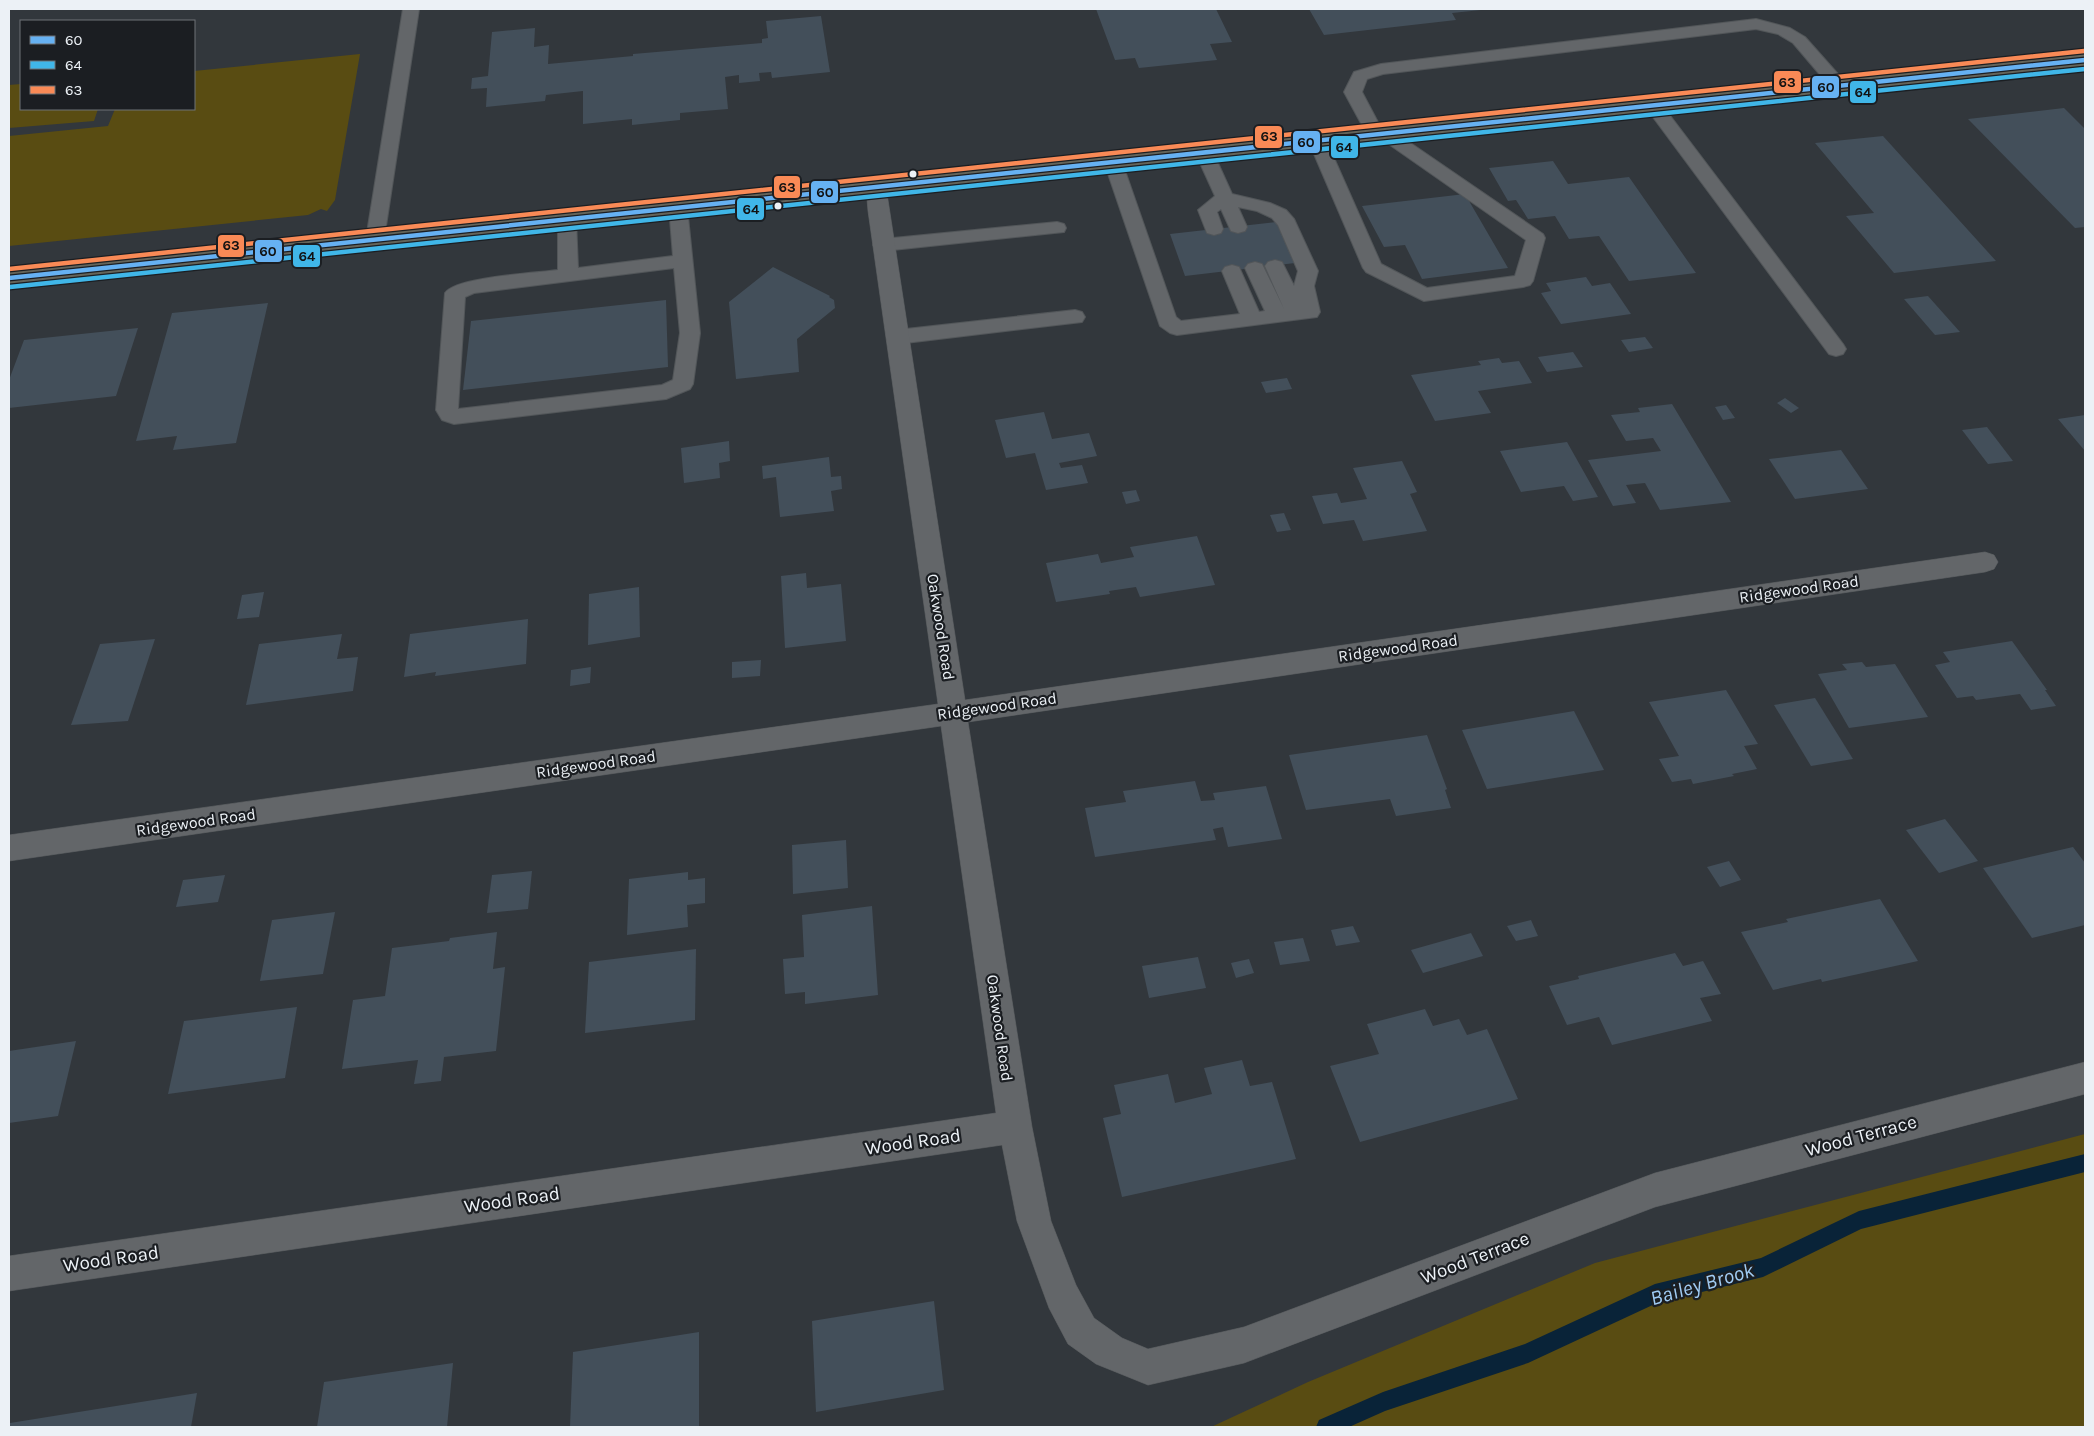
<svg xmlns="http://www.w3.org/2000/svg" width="2094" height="1436" viewBox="0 0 2094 1436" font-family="Karla,sans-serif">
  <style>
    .green { fill: #594c12 }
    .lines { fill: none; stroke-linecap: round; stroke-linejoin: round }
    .stream { fill: #092338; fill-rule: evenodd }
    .building { fill: #434f5a }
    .lane-casing { stroke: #525659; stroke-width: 2 }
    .street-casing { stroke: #525659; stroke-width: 1 }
    .highway-casing { stroke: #525659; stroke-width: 1 }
    .lane { fill: #636669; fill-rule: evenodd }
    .street { fill: #636669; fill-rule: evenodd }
    .highway { fill: #64645a; fill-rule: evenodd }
    .bus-1-casing { stroke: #1b1e22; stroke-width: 7 }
    .bus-2-casing { stroke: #1b1e22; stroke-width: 7 }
    .bus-3-casing { stroke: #1b1e22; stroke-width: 7 }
    .bus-1 { stroke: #66b1f2; stroke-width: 4.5 }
    .bus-2 { stroke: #40b6e8; stroke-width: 4.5 }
    .bus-3 { stroke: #f98a56; stroke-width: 4.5 }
    .bus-dot { fill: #ecf1f6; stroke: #1b1e22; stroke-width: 2 }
    .labels { text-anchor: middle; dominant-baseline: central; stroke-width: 4.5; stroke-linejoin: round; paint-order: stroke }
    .street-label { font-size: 16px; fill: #ecf1f6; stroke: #1b1e22 }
    .near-street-label { font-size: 19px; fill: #ecf1f6; stroke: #1b1e22 }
    .near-water-label { font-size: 21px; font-style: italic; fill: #a0cbf3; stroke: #1b1e22 }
    .line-badge { stroke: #1b1e22; stroke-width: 2 }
    .pale-badge-label { font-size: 14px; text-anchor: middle; font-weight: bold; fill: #111 }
  </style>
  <rect width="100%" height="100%" fill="#32373c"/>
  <g class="green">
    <path d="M360,54l-25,146 -8,11 -6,-2 -13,6 -299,31v-110l99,-10 7,-17h79v-38z"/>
    <path d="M21,84v25h77l-4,12 -85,7v-43z"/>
    <path d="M2085,1134v293h-874l97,-45 287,-119z"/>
  </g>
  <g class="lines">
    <path class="stream" d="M2085,1154v18l-224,57 -98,48 -106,26 -129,60 -143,48 -36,16h-33l3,-7 64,-28 142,-48 130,-60 106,-26 98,-47z"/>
  </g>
  <g class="building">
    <path d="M1096,9h120l16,33 -22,2 7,16 -78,8 -4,-10 -20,2z"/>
    <path d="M1309,9h172v1l-29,3 4,7 -132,15z"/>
    <path d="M821,16l9,56 -58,6 -1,-6 -12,1 1,8 -21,2v-8l-14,2 3,32 -48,4v7l-48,5v-6l-49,5v-33l-37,4 -1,6 -59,6 1,-19 -16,1 1,-11 16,-2 4,-44 43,-4 -1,19 15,-2 -1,19 85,-8v-2l129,-11v-4l6,-1 -2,-17z"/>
    <path d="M2064,108l21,21v98l-10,1 -107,-109z"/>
    <path d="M1883,136l113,125 -102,12 -48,-57 28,-3 -59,-70z"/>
    <path d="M1553,161l15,23 61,-7 67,96 -67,8 -30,-45 -30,3 -14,-23 -27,3 -12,-19 -8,1 -19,-33z"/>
    <path d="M1465,194l43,74 -86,11 -17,-34 -21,2 -22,-41z"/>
    <path d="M1276,222l19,41 -110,13 -15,-42z"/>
    <path d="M773,267l57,29 -1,1 5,3 1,8 -38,31 2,33 -63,7 -7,-77z"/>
    <path d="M1586,277l6,9 18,-3 21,31 -70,10 -20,-31 10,-2 -5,-8z"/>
    <path d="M1928,296l32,36 -25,3 -31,-36z"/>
    <path d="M666,300l2,67 -205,23 8,-69z"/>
    <path d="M268,303l-32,140 -63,7 4,-14 -41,5 36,-128z"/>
    <path d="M138,328l-22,68 -107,12v-28l15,-40z"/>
    <path d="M1645,337l8,11 -24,4 -8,-12z"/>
    <path d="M1573,352l10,15 -36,5 -9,-15z"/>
    <path d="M1499,358l3,5 17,-2 13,22 -54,8 13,22 -56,8 -24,-46 70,-10 -3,-4z"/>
    <path d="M1287,378l5,11 -26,4 -5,-11z"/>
    <path d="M1785,398l14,10 -8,5 -14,-10z"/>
    <path d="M1672,404l59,98 -71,8 -15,-27 -19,2 10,18 -23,3 -25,-46 73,-9 -8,-13 -27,3 -15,-26 29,-3 -2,-4z"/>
    <path d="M1726,405l9,13 -12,2 -8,-13z"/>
    <path d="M1044,412l8,27 37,-6 8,23 -38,7 2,5 21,-3 6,18 -42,7 -11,-37 -29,5 -11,-38z"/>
    <path d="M2085,415v36l-27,-32z"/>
    <path d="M1987,427l26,34 -25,3 -26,-34z"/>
    <path d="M729,441l1,20 -11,2 1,15 -36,5 -3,-35z"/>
    <path d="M1567,442l31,55 -25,4 -9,-15 -43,6 -21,-41z"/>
    <path d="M1841,450l27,39 -73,10 -26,-40z"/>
    <path d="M829,457l2,20 10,-1 1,13 -11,2 3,20 -54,6 -4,-40 -13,2 -1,-13z"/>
    <path d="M1402,461l15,31 -7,2 17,37 -64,10 -9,-21 -31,4 -11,-28 25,-3 4,10 26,-4 -14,-31z"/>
    <path d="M1136,490l4,11 -14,3 -4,-12z"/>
    <path d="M1284,513l7,17 -14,2 -7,-17z"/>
    <path d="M1197,536l18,49 -75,12 -4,-10 -27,4 1,3 -54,8 -10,-39 52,-9 3,9 33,-6 -4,-10z"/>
    <path d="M806,573l1,15 34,-4 5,57 -61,7 -4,-72z"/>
    <path d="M639,587l1,50 -52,8 1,-51z"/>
    <path d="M264,592l-5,25 -22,2 5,-24z"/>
    <path d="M528,619l-2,45 -91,12 1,-4 -32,5 6,-43z"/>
    <path d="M342,634l-5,25 21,-2 -5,34 -107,14 13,-61z"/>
    <path d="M155,639l-27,82 -57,4 29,-81z"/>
    <path d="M2012,641l35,49h-2l11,16 -25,4 -11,-16 -44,6 -3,-4 -16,2 -22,-33 15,-3 -7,-10z"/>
    <path d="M761,660l-1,16 -28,2v-16z"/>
    <path d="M1862,662l4,5 29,-3 33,53 -79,11 -31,-54 29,-4 -5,-6z"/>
    <path d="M591,667l-1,16 -20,3 1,-16z"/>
    <path d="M1726,690l32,54 -14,2 13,23 -25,5 2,2 -41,8 -2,-5 -19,3 -13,-23 20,-3 -30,-54z"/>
    <path d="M1815,698l38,61 -42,7 -37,-61z"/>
    <path d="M1574,711l30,59 -117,19 -25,-59z"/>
    <path d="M1427,735l20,54 -2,1 6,18 -55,8 -6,-17 -84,11 -17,-55z"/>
    <path d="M1195,781l6,20 14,-1 -2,-7 53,-7 16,53 -54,8 -5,-20 -10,2 3,11 -121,17 -10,-49 41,-6 -3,-11z"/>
    <path d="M1945,819l33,42 -39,12 -33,-43z"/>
    <path d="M846,840l2,48 -55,6 -1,-49z"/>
    <path d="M2073,847l12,16v62l-53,13 -49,-70z"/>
    <path d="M1729,861l12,19 -21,7 -13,-20z"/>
    <path d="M532,871l-4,38 -41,4 5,-38z"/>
    <path d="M688,872v8l17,-2v25l-18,2 1,22 -61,8 2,-56z"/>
    <path d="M225,875l-7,27 -42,5 7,-27z"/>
    <path d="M1880,899l38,62 -96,21 -1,-3 -48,11 -32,-58 47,-10 -2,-3z"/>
    <path d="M872,906l6,89 -73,9v-12l-20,2 -2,-35 21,-2 -2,-42z"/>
    <path d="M335,912l-12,62 -63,7 12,-61z"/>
    <path d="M1531,920l7,16 -22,5 -9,-15z"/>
    <path d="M1353,926l7,16 -24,4 -5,-16z"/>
    <path d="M497,932l-4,37 12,-2 -9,84 -52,6 -3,24 -27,3 4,-24 -76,9 11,-69 32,-4 7,-48 57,-7 1,-3z"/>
    <path d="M1471,933l12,23 -60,17 -12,-23z"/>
    <path d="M1303,938l7,23 -30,4 -6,-23z"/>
    <path d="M696,949l-1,71 -110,13 4,-71z"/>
    <path d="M1675,953l8,13 20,-5 18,33 -21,4 12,23 -100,24 -13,-28 -32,8 -18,-39 30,-7 -1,-3z"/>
    <path d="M1198,957l8,31 -57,10 -7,-32z"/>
    <path d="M1249,959l5,14 -18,5 -5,-15z"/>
    <path d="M297,1007l-12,71 -117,16 16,-73z"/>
    <path d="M1425,1009l8,17 26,-7 8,16 20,-6 31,70 -158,43 -30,-76 49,-12 -12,-30z"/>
    <path d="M76,1041l-18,75 -49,7v-72z"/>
    <path d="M1242,1060l8,26 22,-4 24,77 -174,38 -19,-79 18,-4 -7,-29 54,-11 7,29 37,-9 -8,-26z"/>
    <path d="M934,1301l10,89 -128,22 -4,-91z"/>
    <path d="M699,1332v94l-129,1 3,-75z"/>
    <path d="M453,1363l-6,64h-130l7,-45z"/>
    <path d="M197,1393l-6,34h-182l1,-4z"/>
  </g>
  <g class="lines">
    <defs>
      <g id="lane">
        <path d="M403,9h16l-35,230 -2,4 -7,2 -7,-2 -2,-4z"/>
        <path d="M1756,19l34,9 15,9 40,45 3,4 -3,4h-12l-40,-47 -15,-9 -22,-5 -373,45 -16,5 -5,13 19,36 9,1 153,105 2,4 -12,43 -3,4 -7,2 -99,14 -58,-29 -3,-4 -55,-128 3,-4 6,-1 6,1 3,4 55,124 46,24 88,-12 11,-36 -146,-102h-11l-25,-46 10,-20 27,-8z"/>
        <path d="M1653,100l6,1 184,243 3,5 -3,5 -7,2 -7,-2 -185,-249 3,-4z"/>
        <path d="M1204,147l6,1 3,4 19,42 38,9 16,7 8,9 24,52 -4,15 6,26 -3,5 -140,18 -7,-2 -10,-7 -56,-164 3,-4 6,-1 6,1 3,4 54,155 5,4 59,-7 -18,-43 3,-4 7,-2 7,2 20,45 6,-1 -20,-43 3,-4 7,-2 7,2 22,45 -19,-43 3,-4 7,-2 7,2 12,24 4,-15 -20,-46 -6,-7 -15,-7 -19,-4 9,20 -2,4 -7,2 -7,-2 -10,-22 -4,3 6,17 -2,4 -7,2 -7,-2 -9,-23 17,-14 -20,-44 3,-4z"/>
        <path d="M678,201l7,2 2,4 13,126 -7,51 -3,5 -24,10 -212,25 -12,-4 -6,-10 9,-117c10,-16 92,-20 113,-23v-51l2,-4 7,-2 7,2 2,4 2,49 95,-12 -4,-49 2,-4zM674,268l6,65 -7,47 -11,5 -204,24 7,-112 9,-4z"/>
        <path d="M1057,222l7,2 2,4 -2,4 -181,19 -7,-2 -3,-4 3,-4 7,-2z"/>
        <path d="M1075,310l7,2 3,5 -3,5 -185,22 -7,-2 -3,-5 3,-5 7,-2z"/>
      </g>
      <path id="street" d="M876,181l7,2 3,4 79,513 1020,-148 9,3 4,7 -4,7 -9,3 -1017,150 64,405 19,94 25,64 18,33 28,20 26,11 96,-22 411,-154 430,-111v32l-430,113 -411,156 -96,22 -52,-21 -28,-20 -19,-36 -32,-87 -15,-76 -993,146v-35l987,-143 -55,-387 -932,135v-26l929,-131 -70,-493 -2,-24 3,-4z"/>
      <path id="highway" d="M2085,54v12l-2076,219v-14z"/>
    </defs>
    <use href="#lane" class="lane-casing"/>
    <use href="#street" class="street-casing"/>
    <use href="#highway" class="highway-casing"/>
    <use href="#lane" class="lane"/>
    <use href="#street" class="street"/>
    <use href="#highway" class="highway"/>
    <defs>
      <path id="bus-1" d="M9,278l2076,-218"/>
      <path id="bus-2" d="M10,287l2075,-218"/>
      <path id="bus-3" d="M9,269l2075,-218"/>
    </defs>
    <use href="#bus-1" class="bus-1-casing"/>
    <use href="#bus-2" class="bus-2-casing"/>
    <use href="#bus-3" class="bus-3-casing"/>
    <use href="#bus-1" class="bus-1"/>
    <use href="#bus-2" class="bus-2"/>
    <use href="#bus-3" class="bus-3"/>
  </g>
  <g class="bus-dot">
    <circle cx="913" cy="174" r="4.5"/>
    <circle cx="778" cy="206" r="4.5"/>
  </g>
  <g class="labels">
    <g class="street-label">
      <text transform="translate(1799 589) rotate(-8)">Ridgewood Road</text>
      <text transform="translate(941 627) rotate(81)">Oakwood Road</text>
      <text transform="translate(1398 648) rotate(-8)">Ridgewood Road</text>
      <text transform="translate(997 706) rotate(-8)">Ridgewood Road</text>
      <text transform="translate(596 764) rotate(-8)">Ridgewood Road</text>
      <text transform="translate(196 822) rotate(-8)">Ridgewood Road</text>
      <text transform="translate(1000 1028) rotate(82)">Oakwood Road</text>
    </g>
    <g class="near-street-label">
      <text transform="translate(1861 1136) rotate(-15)">Wood Terrace</text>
      <text transform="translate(913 1142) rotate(-8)">Wood Road</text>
      <text transform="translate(512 1200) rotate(-8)">Wood Road</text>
      <text transform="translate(1475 1258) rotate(-21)">Wood Terrace</text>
      <text transform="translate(111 1259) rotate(-8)">Wood Road</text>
    </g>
    <g class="near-water-label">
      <text transform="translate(1702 1284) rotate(-16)">Bailey Brook</text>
    </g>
  </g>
  <g class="line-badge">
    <rect x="1773" y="70" width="29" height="24" rx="5" fill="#f98a56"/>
    <rect x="1811" y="75" width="29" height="24" rx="5" fill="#66b1f2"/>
    <rect x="1849" y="80" width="28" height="24" rx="5" fill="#40b6e8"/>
    <rect x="1254" y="125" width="29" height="24" rx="5" fill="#f98a56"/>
    <rect x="1292" y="130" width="29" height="24" rx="5" fill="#66b1f2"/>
    <rect x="1330" y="135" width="29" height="24" rx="5" fill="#40b6e8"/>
    <rect x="773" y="175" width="28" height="24" rx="5" fill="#f98a56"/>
    <rect x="810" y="180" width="29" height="24" rx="5" fill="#66b1f2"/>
    <rect x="736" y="197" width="29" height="24" rx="5" fill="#40b6e8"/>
    <rect x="217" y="234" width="28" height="24" rx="5" fill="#f98a56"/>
    <rect x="254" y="239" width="29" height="24" rx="5" fill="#66b1f2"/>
    <rect x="292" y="244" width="29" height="24" rx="5" fill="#40b6e8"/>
  </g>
  <g class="pale-badge-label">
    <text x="1787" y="87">63</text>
    <text x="1826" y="92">60</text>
    <text x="1863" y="97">64</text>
    <text x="1269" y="141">63</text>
    <text x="1306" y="147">60</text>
    <text x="1344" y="152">64</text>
    <text x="787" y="192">63</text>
    <text x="825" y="197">60</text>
    <text x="751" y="214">64</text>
    <text x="231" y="250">63</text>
    <text x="268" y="256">60</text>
    <text x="307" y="261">64</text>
  </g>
  <rect width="2094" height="1436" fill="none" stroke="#ecf1f6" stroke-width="20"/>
  <rect x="20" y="20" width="175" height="90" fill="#1b1e22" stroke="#6f7277"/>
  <rect x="30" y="36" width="25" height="8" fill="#66b1f2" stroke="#6f7277"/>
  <text x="65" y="45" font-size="15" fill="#ecf1f6">60</text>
  <rect x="30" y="61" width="25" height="8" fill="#40b6e8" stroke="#6f7277"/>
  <text x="65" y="70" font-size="15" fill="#ecf1f6">64</text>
  <rect x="30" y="86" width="25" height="8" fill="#f98a56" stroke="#6f7277"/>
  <text x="65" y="95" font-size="15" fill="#ecf1f6">63</text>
</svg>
